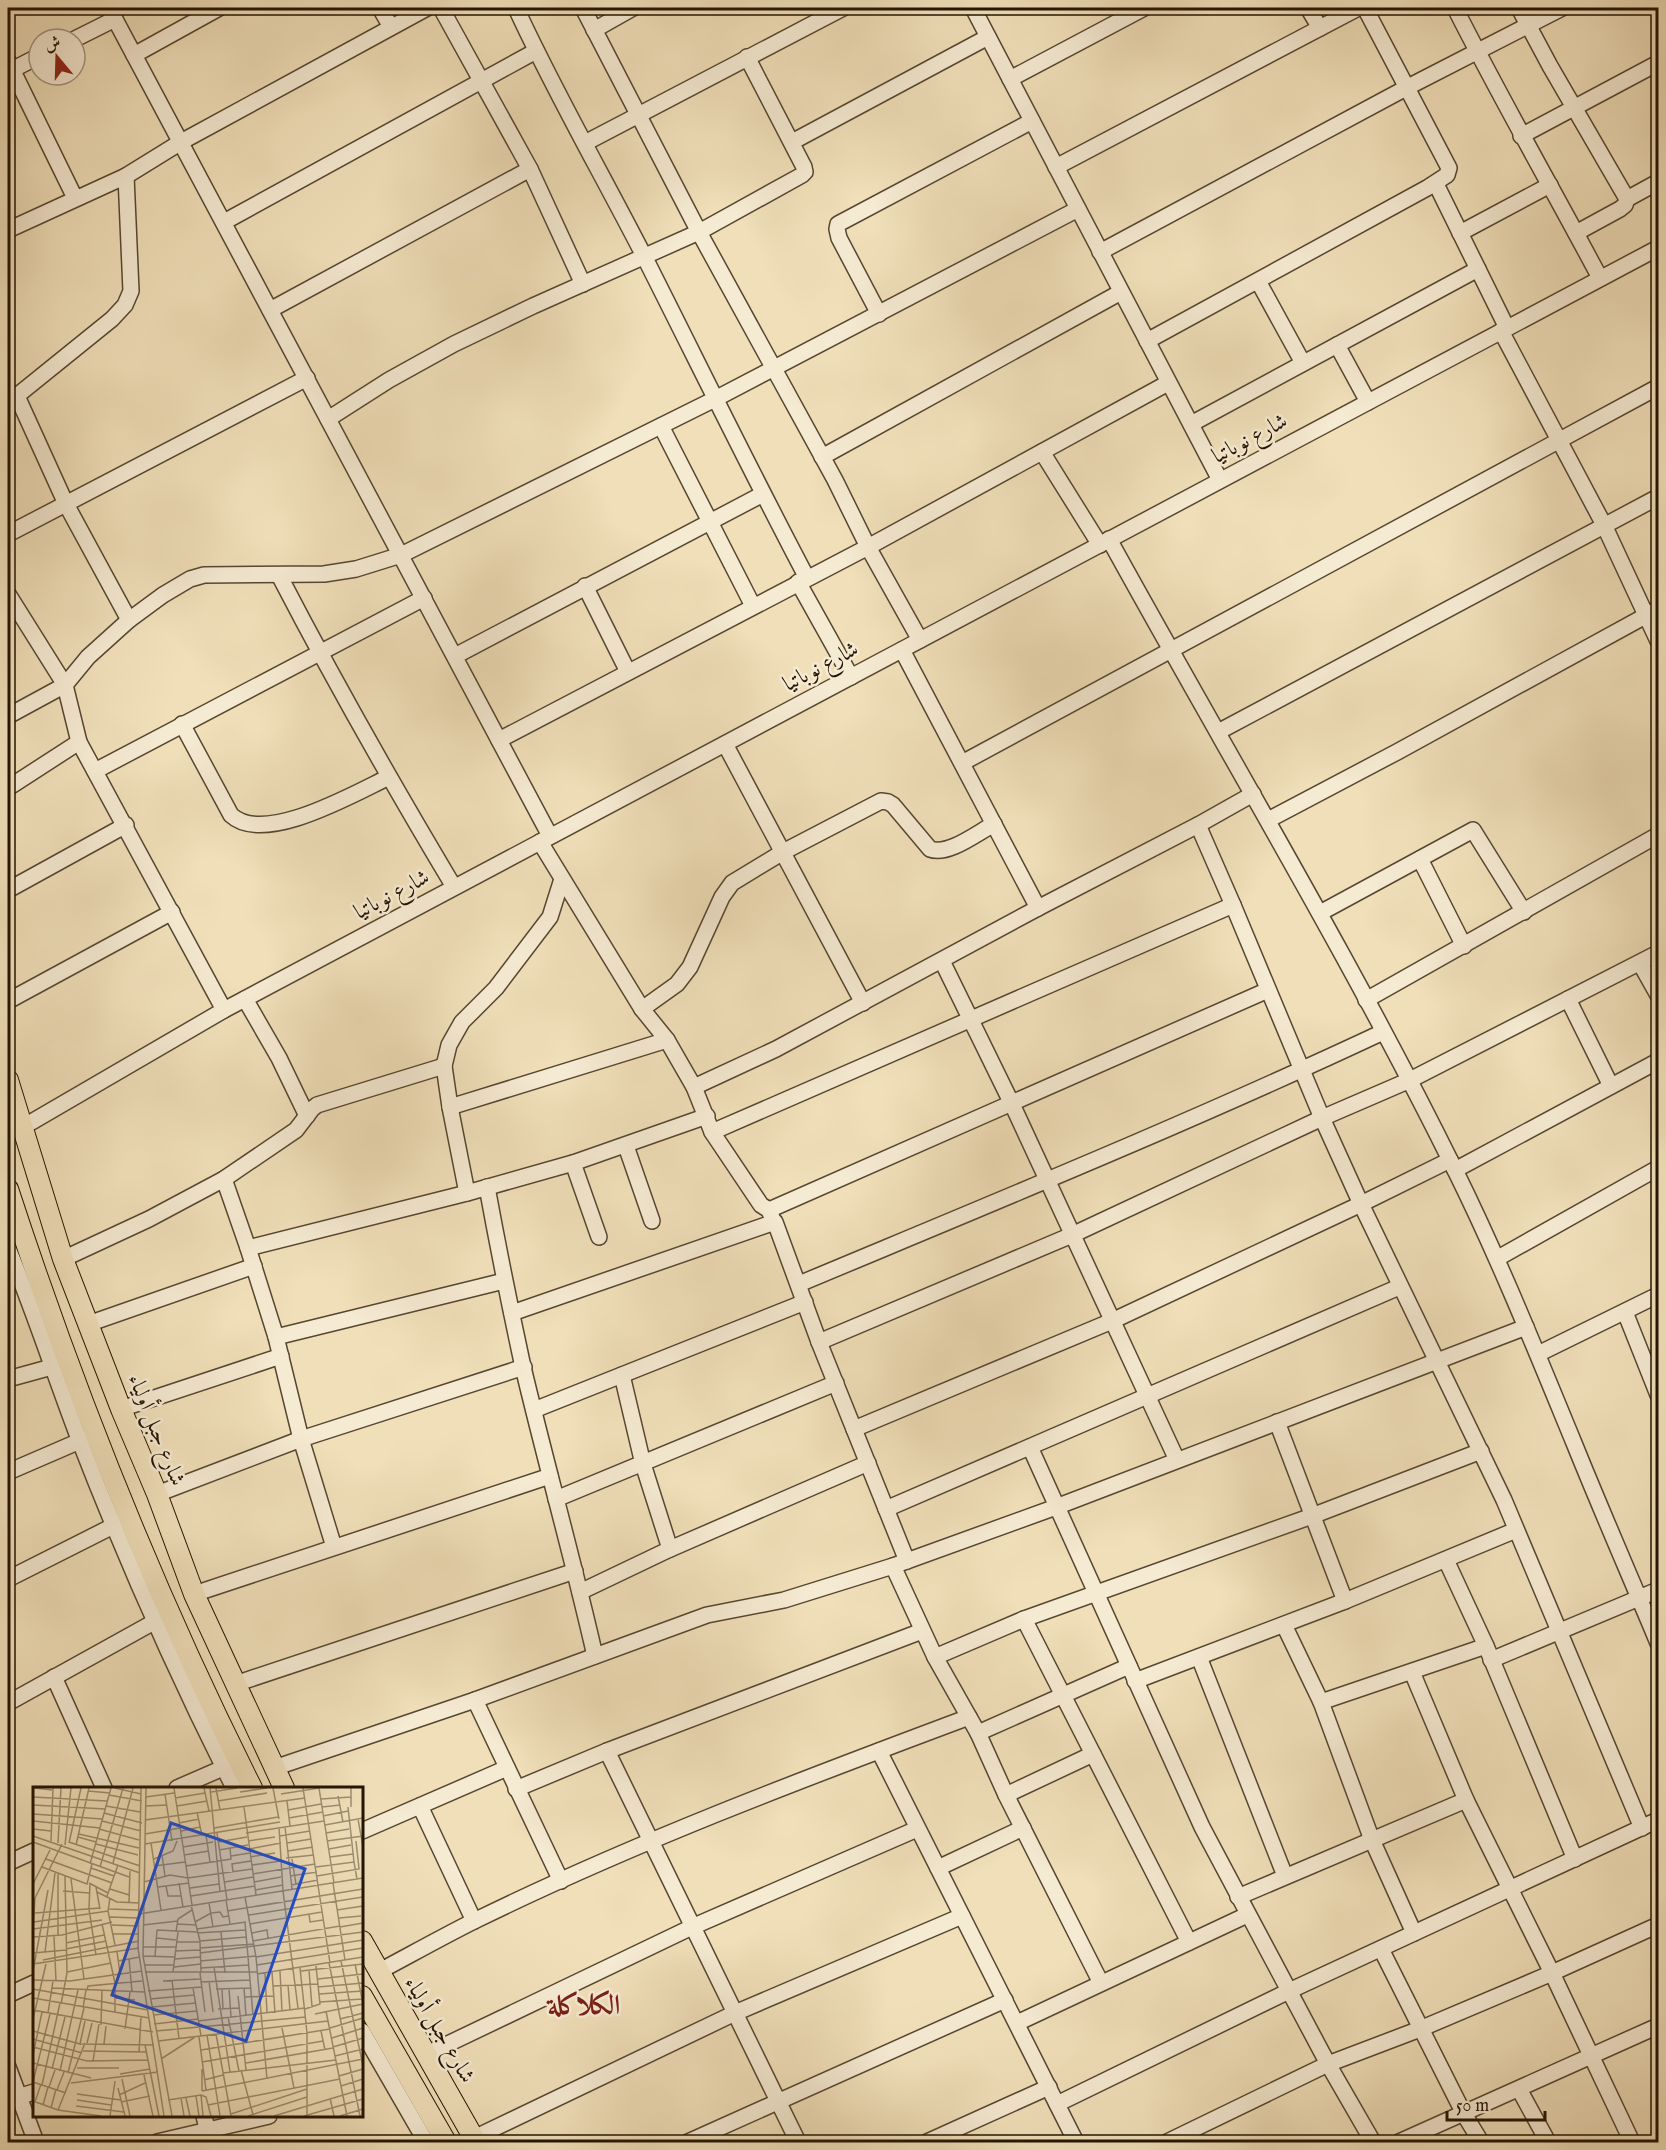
<svg xmlns="http://www.w3.org/2000/svg" width="1666" height="2150" viewBox="0 0 1666 2150" font-family="'IM FELL English',Amiri,serif">
  <style>
    .lines { fill: none; stroke-linecap: round; stroke-linejoin: round }
    .minor-casing { stroke: #564730; stroke-width: 18 }
    .major-casing { stroke: #231402; stroke-width: 22 }
    .minor { stroke: #f5ead2; stroke-width: 15 }
    .major { stroke: #f0dfb9; stroke-width: 20 }
    .labels { text-anchor: middle; dominant-baseline: central; stroke-width: 5; stroke-linejoin: round; paint-order: stroke }
    .street-label { font-size: 22px; fill: #231402; stroke: #f5ead2 }
    .district-label { font-size: 28px; font-weight: bold; fill: #7a1f14; stroke: #f5ead2 }
    .inset-road { fill: none; stroke: #9e8e70; stroke-width: 1.5 }
    .view { fill: #1d4ed8; fill-opacity: 0.15; stroke: #1d4ed8; stroke-width: 3 }
    .inset-edge { fill: none; stroke: #231402; stroke-width: 3 }
  </style>
  <rect width="100%" height="100%" fill="#f0dfb9"/>
  <filter id="stains"><feTurbulence type="fractalNoise" baseFrequency=".00333" numOctaves="4"/><feColorMatrix values="0 0 0 0 .2 0 0 0 0 .09 0 0 0 0 .02 0 0 0 .5 -.17"/></filter>
  <radialGradient id="worn" r=".72"><stop offset=".6" stop-color="#630" stop-opacity="0"/><stop offset="1" stop-color="#630" stop-opacity=".3"/></radialGradient>
  <g class="lines">
    <defs>
      <g id="minor">
        <path d="M109,8l441,828"/>
        <path d="M380,8l11,19"/>
        <path d="M441,8l89,161 53,115"/>
        <path d="M516,8c39,85 86,166 129,250 54,107 106,214 162,320"/>
        <path d="M583,8l116,224 136,248 33,67 52,93"/>
        <path d="M973,8l247,472"/>
        <path d="M1308,8l12,20"/>
        <path d="M1455,8c46,91 97,180 145,270"/>
        <path d="M1519,8l31,58 77,133"/>
        <path d="M594,30l39,-22"/>
        <path d="M75,39l40,-20"/>
        <path d="M134,55l85,-47"/>
        <path d="M8,61l67,137"/>
        <path d="M8,72l31,-16"/>
        <path d="M1010,79l134,-71"/>
        <path d="M1521,136l137,-73"/>
        <path d="M792,142l196,-105"/>
        <path d="M585,143l258,-135"/>
        <path d="M1056,167l302,-159"/>
        <path d="M1436,184l71,144"/>
        <path d="M224,222l312,-171"/>
        <path d="M8,230l118,-54 55,-34 246,-134"/>
        <path d="M1460,233l90,-48"/>
        <path d="M1576,233l44,-24 5,-4 2,-6 31,-17"/>
        <path d="M1100,252l306,-164 156,-80"/>
        <path d="M1258,281l45,82"/>
        <path d="M270,310l260,-141"/>
        <path d="M879,314l-40,-76 -2,-9 1,-5 194,-103"/>
        <path d="M1501,331l103,194 54,116"/>
        <path d="M1147,341l280,-153 20,-13 2,-7 -84,-160"/>
        <path d="M1337,345l31,57"/>
        <path d="M17,396l49,108 63,116"/>
        <path d="M8,403l104,-84 13,-14 6,-14 -5,-115"/>
        <path d="M328,419l61,-39 65,-36 79,-38 166,-74 103,-57 3,-3 -1,-5 -57,-110"/>
        <path d="M1191,424l287,-155"/>
        <path d="M661,426l92,180"/>
        <path d="M1042,452l58,93"/>
        <path d="M822,457l299,-165"/>
        <path d="M8,534l299,-156"/>
        <path d="M1109,539c116,211 240,416 346,631 44,89 81,181 119,273 27,67 56,133 84,200"/>
        <path d="M279,575c55,106 114,210 175,312"/>
        <path d="M798,582l53,95"/>
        <path d="M585,586l43,86"/>
        <path d="M8,594l57,91 14,57 145,268"/>
        <path d="M902,650l136,258"/>
        <path d="M455,656l308,-162"/>
        <path d="M8,716l57,-31 23,-28 41,-37 34,-25 27,-16 14,-4 120,-1 32,-5 45,-14 314,-156 363,-190"/>
        <path d="M182,724l49,91c33,31 124,-22 158,-38"/>
        <path d="M1218,732l440,-235"/>
        <path d="M499,740l369,-193 300,-164"/>
        <path d="M725,744l138,259"/>
        <path d="M962,763l696,-376"/>
        <path d="M95,771l329,-173"/>
        <path d="M8,788l71,-46"/>
        <path d="M1268,820l129,-68 261,-143"/>
        <path d="M1198,825l35,80 89,213 39,86 143,296 138,328"/>
        <path d="M540,842l102,167 25,31 27,47 18,45 49,73 8,5 3,8"/>
        <path d="M1420,859l44,87"/>
        <path d="M8,890l118,-65"/>
        <path d="M1320,913l153,-83 51,82"/>
        <path d="M942,961l70,143 165,356"/>
        <path d="M1640,963l18,32"/>
        <path d="M245,999l34,59 28,58"/>
        <path d="M1568,999l43,87"/>
        <path d="M1366,1000l292,-165"/>
        <path d="M8,1001l164,-89"/>
        <path d="M642,1009l35,-25 13,-17 32,-70 10,-14 51,-31 98,-51 7,1 5,3 37,44c18,7 47,-16 64,-25"/>
        <path d="M694,1087l82,-38 262,-141 160,-83 55,-31"/>
        <path d="M450,1107l217,-67"/>
        <path d="M8,1131l15,-4 201,-117 1434,-762"/>
        <path d="M712,1132l521,-227"/>
        <path d="M626,1146l26,75"/>
        <path d="M573,1163l26,74"/>
        <path d="M1455,1170l203,-109"/>
        <path d="M224,1179l24,69 28,89 25,102 33,108"/>
        <path d="M487,1187c11,60 23,120 36,180 23,97 50,192 72,289"/>
        <path d="M467,1193l-17,-86 -6,-41 5,-21 13,-23 34,-34 54,-71 12,-38"/>
        <path d="M769,1210l499,-220"/>
        <path d="M8,1248c26,63 47,128 71,191 46,119 98,236 155,349"/>
        <path d="M248,1248l219,-55 106,-30 134,-47"/>
        <path d="M1498,1258l160,-90"/>
        <path d="M63,1259l86,-40 75,-40 72,-49 16,-21 5,-4 127,-39"/>
        <path d="M799,1284c196,-82 392,-162 584,-252"/>
        <path d="M1625,1312l33,83"/>
        <path d="M512,1313l263,-91 44,120 88,219"/>
        <path d="M88,1324l166,-58"/>
        <path d="M276,1337l228,-56"/>
        <path d="M819,1342l253,-107 250,-117 88,-38 248,-127"/>
        <path d="M1538,1354l120,-59"/>
        <path d="M622,1375l21,89 27,85"/>
        <path d="M8,1379l51,-14"/>
        <path d="M121,1409l160,-53"/>
        <path d="M534,1410l271,-108"/>
        <path d="M1277,1422l68,179"/>
        <path d="M854,1429l258,-108 249,-117 89,-44"/>
        <path d="M1030,1447l172,380 126,237 45,78"/>
        <path d="M8,1472l81,-35"/>
        <path d="M157,1494l144,-55 223,-72"/>
        <path d="M556,1499l280,-116"/>
        <path d="M886,1509l513,-222"/>
        <path d="M1446,1560l40,86 89,213"/>
        <path d="M893,1566l42,91 43,76 28,62 95,188"/>
        <path d="M8,1579l115,-58"/>
        <path d="M580,1592l90,-43 198,-86"/>
        <path d="M194,1594l356,-118"/>
        <path d="M1024,1619l165,323"/>
        <path d="M1284,1625l37,77 51,138 42,93"/>
        <path d="M935,1657l89,-38 288,-103 169,-65"/>
        <path d="M1199,1657l86,219"/>
        <path d="M1491,1660l167,-70"/>
        <path d="M1412,1672l54,128 86,173 80,169"/>
        <path d="M54,1677l50,111"/>
        <path d="M1135,1681l210,-80 171,-71"/>
        <path d="M235,1684l340,-113"/>
        <path d="M475,1700l86,181"/>
        <path d="M1321,1702l165,-56"/>
        <path d="M8,1703l155,-86"/>
        <path d="M978,1733l151,-67"/>
        <path d="M607,1751l191,391"/>
        <path d="M879,1751l197,391"/>
        <path d="M274,1768l201,-68 232,-85 77,-15 109,-34 163,-59 470,-180"/>
        <path d="M177,1788l55,-24"/>
        <path d="M516,1789l91,-38 315,-120"/>
        <path d="M1006,1795l87,-41"/>
        <path d="M420,1806l54,115"/>
        <path d="M362,1831l145,-63"/>
        <path d="M8,1863l26,-12"/>
        <path d="M938,1868l85,-40"/>
        <path d="M1238,1897l228,-97"/>
        <path d="M1381,1949l83,165 17,28"/>
        <path d="M378,1972c32,-17 64,-35 96,-51 159,-78 329,-142 495,-204"/>
        <path d="M8,1995l26,-12"/>
        <path d="M1017,2023l230,-108"/>
        <path d="M362,2031l64,111"/>
        <path d="M427,2054l265,-127 225,-98"/>
        <path d="M8,2067l28,75"/>
        <path d="M1519,2089l29,53"/>
        <path d="M8,2100l26,-8"/>
        <path d="M1057,2104l232,-113 369,-171"/>
        <path d="M204,2116l6,26"/>
        <path d="M474,2138l261,-125 227,-97"/>
        <path d="M157,2142l112,-26"/>
        <path d="M688,2142l317,-142"/>
        <path d="M927,2142l122,-55"/>
        <path d="M1167,2142l161,-78 92,-35 132,-56 106,-48"/>
        <path d="M1399,2142l259,-116"/>
      </g>
      <g id="major">
        <path d="M8,1080l55,179 58,150 36,85 37,100 90,194"/>
        <path d="M8,1189c67,205 147,406 244,599"/>
        <path d="M362,1941l114,201"/>
        <path d="M362,1996l84,146"/>
      </g>
    </defs>
    <use href="#minor" class="minor-casing"/>
    <use href="#major" class="major-casing"/>
    <use href="#minor" class="minor"/>
    <use href="#major" class="major"/>
  </g>
  <g class="labels">
    <g class="street-label">
      <text transform="translate(1250 439) rotate(-28)">شارع نوباتيا</text>
      <text transform="translate(821 667) rotate(-28)">شارع نوباتيا</text>
      <text transform="translate(392 895) rotate(-28)">شارع نوباتيا</text>
      <text transform="translate(156 1430) rotate(68)">شارع جبل أولياء</text>
      <text transform="translate(439 2030) rotate(60)">شارع جبل أولياء</text>
    </g>
    <g class="district-label">
      <text x="584" y="2006">الكلاكلة</text>
    </g>
  </g>
  <g transform="translate(33 1787)">
    <rect width="330" height="330" fill="#f0dfb9"/>
    <path class="inset-road" d="M1,1l18,2M82,1l26,6M108,1l-3,160 26,168M113,1l-3,168 29,160M141,1l18,117M171,1l5,23M177,1l10,104M183,1l4,22M240,1l6,31M270,1l27,175M318,1v19M55,4l22,2M178,5l26,-4M207,5l27,-4M132,7l7,47M248,7l38,-6 15,95M76,8l33,6M305,9l5,26M0,10l74,4M113,10l28,-4M142,11l30,-5M288,12l30,-2M185,14l49,-8M254,14l3,25M0,18l72,4M73,19l34,6M112,19l22,-1M144,19l30,-5M211,20l12,88M289,20l18,-2M315,20l6,55M255,23l33,-6M164,25l5,24M71,26l38,10M0,27l69,5M290,29l25,-5M256,31l34,-6M325,32l5,28M112,33l160,-22M0,34l67,7M69,34l39,10M146,36l20,-4M292,38l38,-7M246,40l4,64M252,40l1,8 24,-4M181,41l64,-11M0,42l18,2M66,42l40,11M148,44l19,-4M184,46l10,67M213,46l78,-12M293,46l23,-4M46,47l60,14M112,47l35,-6M173,48l4,27M0,49l107,37M247,49l6,-1 6,54M45,50l18,5M18,54l2,-53M215,54l27,-4M294,54l36,-5M0,55l96,35M36,55l71,24M185,55l29,-5M25,56l3,-55M36,56l12,-55M118,56l10,67M254,56l24,-4M63,57l42,11M112,57l135,-22M32,58l6,-57M43,58l13,-57M150,60l30,-5M216,62l32,-6M296,62l22,-4M186,63l29,-5M255,64l25,-4M129,68l3,21M151,68l25,-4M198,69l19,-3M217,70l25,-4M297,70l23,-3M253,71l28,-3M13,72l66,24M121,72l19,-8 4,-10M259,72l4,25M80,76l20,-75M57,77l21,-76M219,78l29,-4M121,79l31,-4M153,79l45,-7 -1,-11M9,80l45,17 5,-20M67,80l23,-79M283,80l38,-5 3,17M58,81l23,8M200,85l-1,-8 19,-3M220,87l62,-10M257,89l27,-4M284,89l42,-7 -3,-28M38,92l13,100M111,95l26,-7 18,3 64,-9M192,95l28,-5M221,95l27,-5M56,96l19,10M57,96l-1,26 7,46M146,96l4,24M300,96l12,77M0,97l17,-34M258,98l27,-5M133,99l2,10h13M63,100l4,22M125,100l31,-4M157,101l29,-4M77,102l19,6M222,103l28,-5M30,104l26,2M250,104l15,117M64,105l20,10 22,1M74,109l11,-31M158,109l64,-10M212,110l11,60 11,122M77,111l-2,13 7,34M193,113l4,24M0,115l29,-58M96,116l1,-34M176,116l4,24M158,118l9,36M76,122l29,1M304,123l26,-4M194,124l136,-22M2,126l65,-5M106,127l224,-36M276,127l1,8 13,-2M216,128l114,-18M77,130l28,1M306,131l22,-2M1,135l74,-11M162,135l16,-9 9,-1 3,5 5,-1M212,135l8,93M69,137l13,59v30M144,137l19,1M217,137l72,-12M79,138l26,1M110,138l35,-4M307,140l23,-4M0,142l69,-9M164,142l49,-7M124,143l40,2M0,144l2,-33M143,145l2,-13 14,-9M188,145l4,41M164,146l48,-3M219,146l15,-3 1,8M80,147h26M21,149l2,45M25,149v-62M0,150l29,-2 50,-13M124,151l19,2M167,154l46,-4M220,154l87,-15M143,155h24l1,31M33,156l38,-8M110,160h33M167,161l54,-4M33,162l40,-8M142,164l25,-1M12,165l10,-79M84,165l3,21M0,166l33,-3M167,166l163,-21M110,169l32,1M122,169l2,-26M223,170l107,-17M96,172l3,33M142,172l25,-2M10,173l96,-19M85,174l22,-4M167,174l56,-5M308,174l22,105M296,176l31,153M0,177l106,-16M322,177l8,40M112,178h29M224,178l106,-17M141,180l27,-3M181,180l16,105M168,181l47,-3M267,181l7,65v83M276,183l3,37M0,184l15,-81M247,184l2,40M268,184l62,-7M34,185l44,-9M112,185h112M140,185l5,-40M239,185l3,41M167,186l5,39M232,186l2,40M224,187l106,-17M285,192l45,-5M0,193l37,1 72,-10M139,193l7,59M130,194l37,-2M176,194l4,31M168,195l49,-2M255,198l2,25M240,199l45,-2M285,200l45,-4M19,201l92,4M160,201l8,48M211,201l2,28M0,202l115,21M183,202l35,-1M189,202l1,20M196,202l2,28M54,203l1,-4 54,-5M115,204l54,-4M286,207l44,-3M205,209l8,74M212,210l29,-1M0,211l116,20M82,211l20,2M117,212l44,-4M287,215l42,-3M28,217l6,-31 -2,-97M119,220l44,-4M50,221l3,-18M185,222l21,-1M272,222l15,-5 -4,-38M0,223l120,22M293,224l21,105M15,226l5,-32M282,227l48,-10M120,228l44,-4M195,230l11,54M0,232l13,-55M307,232l23,-6M165,234l107,-13M121,237l44,-5M68,238l1,-35M249,241l12,60M297,241l33,-10M92,242l5,-37M0,244l47,13 74,1M123,244l150,-14M288,244l4,19M183,247l15,82M174,248l13,81M166,250l7,53M299,251l31,-10M0,252l49,14M125,254l170,-20M54,256l5,-20M47,257l5,-23M71,257l2,-18M112,258l14,71M0,260l54,14 61,-1M300,260l30,-9M168,263l129,-21M50,264l63,1M106,265l2,-35M0,268l9,-43M302,269l28,-7M128,272l34,-22M60,274l6,-37M169,275l121,-21M0,276l58,15M213,276l87,-15M44,281h42M19,282l13,-52M169,282v22M208,283l12,45M27,284l18,-81M35,286l16,-65M190,286l113,-13M87,287l30,-5M111,288l9,41M306,289l24,-7M89,292l8,37M171,293l19,-5M0,295l17,-68M0,295l33,11M38,296l87,-11M9,298l18,-82M308,299l22,-7M16,300l6,-17M85,301l7,28M24,303l7,-18M169,304l161,-32M44,307l44,6M86,308l26,-12M168,308l2,21M163,309l3,20M148,311l3,18M153,311l4,18M297,311l4,18M44,313l34,5M135,313l33,-5 5,2 5,19M0,314l25,9 43,6M2,315l6,-18M88,315l29,-6M10,318l5,-18M175,318l132,-26M43,319l48,6M18,321l5,-19M25,323l27,-67M198,327l76,-25M77,329l5,-35M215,329l59,-19M241,329l89,-27M271,329l59,-17M307,329l23,-7"/>
    <path class="view" d="M138,36l134,46 -59,172 -134,-46z"/>
    <rect width="330" height="330" class="inset-edge"/>
  </g>
  <rect width="1666" height="2150" fill="none" stroke="#f0dfb9" stroke-width="30"/>
  <rect x="9" y="9" width="1648" height="2132" fill="none" stroke="#231402" stroke-width="3"/>
  <rect x="15" y="15" width="1636" height="2120" fill="none" stroke="#231402" stroke-width="1.5"/>
  <g transform="translate(57 57) rotate(341)"><circle r="28" fill="#f5ead2" stroke="#a1947f" stroke-width="1.5"/>
  <path d="M0-4.5L10 22L0 15L-10 22Z" fill="#8f2418"/>
  <text y="-9" font-size="16" font-weight="bold" text-anchor="middle" fill="#231402">ش</text>
  </g>
  <path d="M1447 2111v9h98v-9" fill="none" stroke="#231402" stroke-width="3"/>
  <text x="1456" y="2111" font-size="18" fill="#231402" stroke="#f5ead2" stroke-width="4.5" paint-order="stroke">50 m</text>
  <rect width="100%" height="100%" filter="url(#stains)"/>
  <rect width="100%" height="100%" fill="url(#worn)"/>
</svg>
